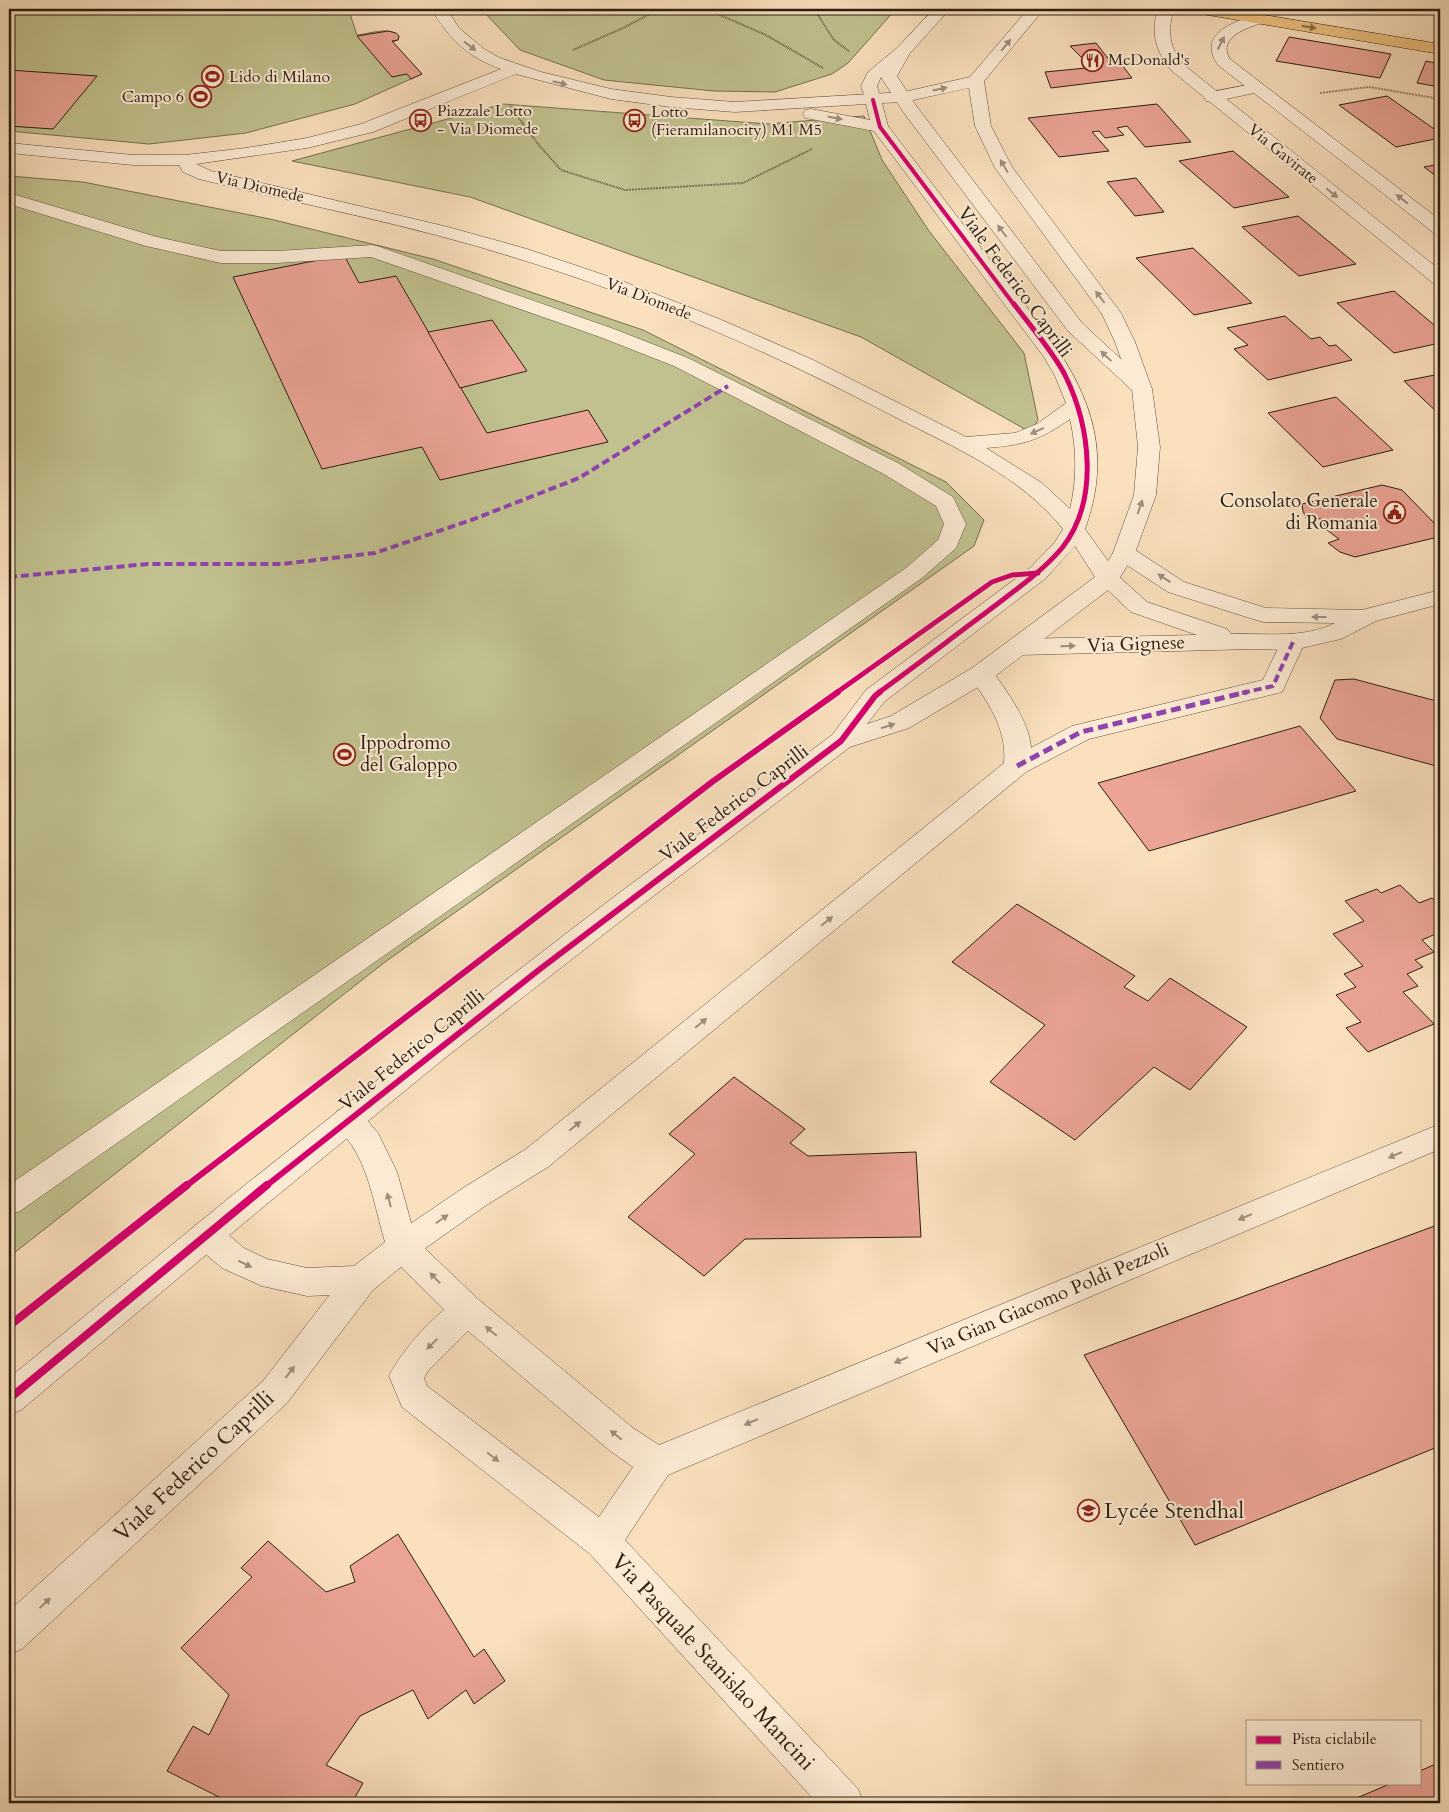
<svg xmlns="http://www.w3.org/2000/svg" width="1449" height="1812" viewBox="0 0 1449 1812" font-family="Cardo,serif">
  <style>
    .green { fill: #c1c18f; stroke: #767050 }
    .building { fill: #eba495; stroke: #2b1f12 }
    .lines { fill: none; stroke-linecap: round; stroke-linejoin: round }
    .service-casing { stroke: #5f4f3d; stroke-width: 1 }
    .pedestrian-casing { stroke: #5f4f3d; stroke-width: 1 }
    .minor-casing { stroke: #5f4f3d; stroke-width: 1 }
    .tertiary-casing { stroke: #5f4f3d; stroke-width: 1 }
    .primary-casing { stroke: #2b1f12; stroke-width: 1 }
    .path { stroke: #2b1f12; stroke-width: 2; stroke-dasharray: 0.5 1; stroke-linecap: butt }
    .service { fill: #fcebd4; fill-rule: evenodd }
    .pedestrian { fill: #fcebd4; fill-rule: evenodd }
    .minor { fill: #fcebd4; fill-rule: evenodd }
    .tertiary { fill: #fcebd4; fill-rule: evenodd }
    .primary { fill: #edc07e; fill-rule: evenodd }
    .quiet-far1 { stroke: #8e44ad; stroke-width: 4; stroke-dasharray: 8 4; stroke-linecap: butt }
    .quiet { stroke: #8e44ad; stroke-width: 5; stroke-dasharray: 10 5; stroke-linecap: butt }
    .cycleway-far3-casing { stroke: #fcebd4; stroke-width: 5.5 }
    .cycleway-far2-casing { stroke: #fcebd4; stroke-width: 8 }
    .cycleway-far1-casing { stroke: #fcebd4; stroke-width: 9 }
    .cycleway-casing { stroke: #fcebd4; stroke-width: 11 }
    .cycleway-far3 { stroke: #d6006c; stroke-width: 4 }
    .cycleway-far2 { stroke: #d6006c; stroke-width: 5 }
    .cycleway-far1 { stroke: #d6006c; stroke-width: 6 }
    .cycleway { stroke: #d6006c; stroke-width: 8 }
    .oneway { fill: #8c7048 }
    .oneway2 { fill: #9e8f7d }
    .labels { text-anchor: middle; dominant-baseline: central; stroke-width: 4; stroke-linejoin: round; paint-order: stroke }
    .far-poi-label { font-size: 16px; fill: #2b1f12; stroke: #fcebd4; text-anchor: start }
    .far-street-label { font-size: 16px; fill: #2b1f12; stroke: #fcebd4 }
    .street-label { font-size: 19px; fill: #2b1f12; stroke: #fcebd4 }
    .poi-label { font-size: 19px; fill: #2b1f12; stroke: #fcebd4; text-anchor: end }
    .near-street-label { font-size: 22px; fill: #2b1f12; stroke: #fcebd4 }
    .near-poi-label { font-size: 22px; fill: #2b1f12; stroke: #fcebd4; text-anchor: start }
  </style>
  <rect width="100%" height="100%" fill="#fae0bd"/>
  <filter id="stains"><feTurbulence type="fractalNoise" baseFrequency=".004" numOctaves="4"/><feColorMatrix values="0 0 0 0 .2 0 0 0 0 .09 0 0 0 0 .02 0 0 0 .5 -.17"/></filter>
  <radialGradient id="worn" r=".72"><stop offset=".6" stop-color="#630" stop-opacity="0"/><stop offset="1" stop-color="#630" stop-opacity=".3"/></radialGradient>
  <g class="green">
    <path d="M9,9h350l-10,2 8,24c12,-1 32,-9 42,1l-1,4 -6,2 30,32 -67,30 -109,29 -97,11 -140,-13z"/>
    <path d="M481,9h415l-48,54 -16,11 -57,18 -61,-1 -110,-11 -84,-30z"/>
    <path d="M503,104l265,20 96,-8 18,44 47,71 95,122 14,67 -8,12 -169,-95 -391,-140 -178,-36z"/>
    <path d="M9,176l74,6 187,37 163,40 210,71 303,152 38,38 -10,26 -589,416 -376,295z"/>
  </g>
  <g class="building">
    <path d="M388,31l8,2 3,3 -1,4 -6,1 30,33 -11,5 -4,-5 -15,3 -35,-41z"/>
    <path d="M1289,37l102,17 -11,24 -104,-17z"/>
    <path d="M1096,43l18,23 8,-1 10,13 -81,10 -6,-16 51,-5 -9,-8 -5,-1 -12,-12z"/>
    <path d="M1426,61l14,3v23l-23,-4z"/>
    <path d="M9,70l88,6 -44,53 -44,-3z"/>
    <path d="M1387,96l53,37v5l-44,9 -57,-42z"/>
    <path d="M1157,104l34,38 -46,5 -18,-21 -10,2 7,7 -19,3 -6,-7 -7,1 17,19 -50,6 -31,-39z"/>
    <path d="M1233,151l56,46 -55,11 -55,-47z"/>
    <path d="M1440,164v15l-16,-12z"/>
    <path d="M1136,178l28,34 -29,4 -28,-34z"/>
    <path d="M1298,216l58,48 -57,12 -57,-49z"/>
    <path d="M1193,248l59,55 -58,12 -58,-57z"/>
    <path d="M344,255l15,28 37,-7 91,157 101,-23 20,32 -168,38 -18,-33 -100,22 -89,-192z"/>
    <path d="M1394,291l46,39v13l-46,10 -57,-50z"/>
    <path d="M1285,316l26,23 9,-2 9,9 7,-1 16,15 -84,20 -34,-31 14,-4 -21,-17z"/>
    <path d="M492,320l35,51 -67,17 -32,-56z"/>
    <path d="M1440,374v41l-36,-34z"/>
    <path d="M1336,397l57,53 -70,17 -55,-54z"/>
    <path d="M1382,485l20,5 37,38 -1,9 -83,20 -15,-5 -12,-9 11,-4 -12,-9 -5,-11 -16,-1 -3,-7 -1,-7z"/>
    <path d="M1354,679l86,23v65l-103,-28 -17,-21 15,-38z"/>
    <path d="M1300,726l56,65 -207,60 -51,-68z"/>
    <path d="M1400,885l19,18 13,-5 8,8v26l-18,8 12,12 -19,8 8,7 -16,7 11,12 -15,6 31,32 -66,28 -22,-24 15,-6 -25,-27 20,-8 -12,-13 19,-8 -30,-32 31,-13 -19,-20 32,-12 4,4z"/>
    <path d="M1017,904l118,72 -11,11 24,14 22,-23 77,49 -57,63 -36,-23 -79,73 -85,-58 55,-57 -93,-63z"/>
    <path d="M734,1077l71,52 -15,14 18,13 108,-4 5,85 -176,2 -41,37 -76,-59 67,-63 -26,-20z"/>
    <path d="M1440,1224v222l-245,99 -111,-190z"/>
    <path d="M398,1534l76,123 10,-8 21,32 -31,23 -8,-14 -38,29 -15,-29 -53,26 -34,49 37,18 -11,20h-121l-64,-32 26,-45 16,9 20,-40 -48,-47 71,-71 -11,-9 27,-27 58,51 29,-10 -5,-16z"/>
    <path d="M1440,1762v41h-95l47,-20h28v-12z"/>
  </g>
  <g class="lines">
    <defs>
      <g id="service">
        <path d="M934,9h16l-40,44 -13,23 20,31 165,216 67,62 3,4 -3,4 -7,2 -7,-2 -67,-62 -164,-218 -23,-36 -4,9 4,14 -2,4h-12l-6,-18 7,-14 29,-24z"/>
        <path d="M1258,83l6,2 2,3 -2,3 -52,11 -6,-1 -2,-4 2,-4z"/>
        <path d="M9,193l148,44 64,14h56l96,-6 7,2 234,82 74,29 210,105 55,34 13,27 -10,24 -34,30 -902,633 -11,4v-30l897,-617 32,-28 6,-16 -8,-18 -54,-33 -208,-107 -74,-29 -229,-80 -94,6h-56l-75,-17 -137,-42z"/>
        <path d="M981,666l9,2c18,25 55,72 36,104l-478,395 -63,39 -72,51 -11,4 -11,-4 -5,-10 5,-10 72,-49 63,-39 478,-386c3,-37 -17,-60 -35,-89l3,-6z"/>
        <path d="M361,1266l12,4 4,10 -4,10 -86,113 -265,246 -13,5v-43l254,-230 86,-111z"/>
        <path d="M467,1296l12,4 4,10 -4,10 -51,51 -4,7 3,8 189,144 5,12 -5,12 -13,5 -13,-5 -188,-147 -13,-31c12,-25 52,-71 78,-80z"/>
      </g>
      <path id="pedestrian" d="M1293,634l8,3 4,5 -23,50 -193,47 -63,33 -9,3 -9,-3 -4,-6 4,-6 64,-34 191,-46 18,-38 4,-5z"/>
      <g id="minor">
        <path d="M1158,9h16c-7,21 -5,39 10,56l256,205v15l-7,-2 -261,-212c-16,-19 -22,-38 -14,-62z"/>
        <path d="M1260,14l5,2 3,3 -3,3c-16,5 -49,15 -35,37l210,161v14l-6,-1 -216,-168c-22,-31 16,-44 42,-51z"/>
        <path d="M1124,546l8,2 52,34 82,26 96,2 78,-20v14l-64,17 -35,18 -48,11 -40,-1 -234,6 -8,-3 -4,-5 4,-5 8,-3 178,-4 -66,-23 -35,-33 4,-5 8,-2 8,2 31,28 80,27 4,5c34,-1 73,5 104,-11l-71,-1 -8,-2 -88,-28 -52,-34 -3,-5 3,-5z"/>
        <path d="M348,1108l11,3 19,22 19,39 19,68 63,60 154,128 26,17 781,-321v25l-772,326 -43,65 233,249 6,14h-47l-227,-249 -5,-12 5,-12 43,-63 -24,-17 -154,-130 -54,-53 -28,23 -12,4 -54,2 -45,-10 -40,-18 -27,-23 -5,-10 5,-10 11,-4 11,4 27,23 23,11 40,9 47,-2 31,-24c-9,-30 -14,-63 -29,-90 -6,-12 -17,-20 -23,-32l4,-9z"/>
      </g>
      <path id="tertiary" d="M431,9h16l12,19 25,21 16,9 41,14 70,17 60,8 64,5 169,-10 66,-15 58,-68h16l-60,72 7,45 21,41 109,146 14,29 17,47 8,58 -4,48 -21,58 -19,31 -126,96 -81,48 -59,19 -215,163 -190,148 -183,150 -241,202 -12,5v-37l231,-189 185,-147 190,-146 217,-161 34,-45 164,-122 25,-26 8,-13c-42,-53 -109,-82 -168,-112 -122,-64 -248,-119 -379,-159 -104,-33 -212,-53 -317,-79l-16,-7 -4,-7h-46l-124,-12v-10l124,12h52l61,-7 61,-10 54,-14 140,-55c-34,-12 -51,-30 -70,-60zM516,74l95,25 60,8 64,5 131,-8 4,16 -59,-11 -6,1 -2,4 2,4 6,1 63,12 170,226 11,19 11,27 -29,21 -22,9 -49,4 -155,-78 -94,-41 -95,-37 -95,-32 -79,-22 -237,-56 -15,-7 111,-16 66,-16zM969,88l6,38 20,42 107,146 13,28 17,47 6,58 -4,48 -21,58 -5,8 -23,-32c41,-112 -28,-182 -91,-264 -35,-46 -70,-92 -106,-139l-6,-23 22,-1zM1070,419c7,31 7,60 0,90l-28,-26 -56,-35c37,-3 53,-7 84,-29zM1075,546l20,31 -123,91 -81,48 -24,8 17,-22 162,-124z"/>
      <path id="primary" d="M1194,9h34l212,35v10l-238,-40 -5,-2z"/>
    </defs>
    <use href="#service" class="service-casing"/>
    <use href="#pedestrian" class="pedestrian-casing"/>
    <use href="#minor" class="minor-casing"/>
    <use href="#tertiary" class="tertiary-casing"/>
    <use href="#primary" class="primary-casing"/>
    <g class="path">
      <path d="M706,9l60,26 57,33"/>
      <path d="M814,9l20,31 16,12"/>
      <path d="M573,50l50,-22 36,-19"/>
      <path d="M1320,93l49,-6 71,12"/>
      <path d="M510,106l28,38 23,26 64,20 118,-7 69,-34"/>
    </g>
    <use href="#service" class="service"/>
    <use href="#pedestrian" class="pedestrian"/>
    <use href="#minor" class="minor"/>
    <use href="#tertiary" class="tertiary"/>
    <use href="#primary" class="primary"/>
    <g class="quiet-far1">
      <path d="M9,577l139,-13h134l93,-11 99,-34 105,-41 149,-92"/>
      <path d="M1242,693l31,-7 20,-44"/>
    </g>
    <path class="quiet" d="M1017,766l64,-34 166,-40"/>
    <defs>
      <path id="cycleway-far3" d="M873,100l7,27 135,179"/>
      <g id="cycleway-far2">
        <path d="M836,693l156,-111 20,-7 26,-2"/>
        <path d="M878,693c36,-26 71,-53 106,-79 27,-21 56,-40 78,-66 38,-48 28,-122 3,-173 -13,-25 -34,-48 -51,-71"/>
      </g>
      <g id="cycleway-far1">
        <path d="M186,1186l526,-404 126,-90"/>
        <path d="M266,1186l274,-217 301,-228 34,-45 5,-4"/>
      </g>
      <g id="cycleway">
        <path d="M9,1326l178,-141"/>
        <path d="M9,1399l258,-214"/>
      </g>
    </defs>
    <use href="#cycleway-far3" class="cycleway-far3-casing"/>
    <use href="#cycleway-far2" class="cycleway-far2-casing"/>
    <use href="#cycleway-far1" class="cycleway-far1-casing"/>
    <use href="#cycleway" class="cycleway-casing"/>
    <use href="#cycleway-far3" class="cycleway-far3"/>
    <use href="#cycleway-far2" class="cycleway-far2"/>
    <use href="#cycleway-far1" class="cycleway-far1"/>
    <use href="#cycleway" class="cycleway"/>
  </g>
  <defs><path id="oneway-solid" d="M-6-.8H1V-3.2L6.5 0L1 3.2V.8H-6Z" transform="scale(1.25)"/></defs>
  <use class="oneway" href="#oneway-solid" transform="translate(1309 27) rotate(10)"/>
  <g class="oneway2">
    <use href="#oneway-solid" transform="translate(1221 43) rotate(-63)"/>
    <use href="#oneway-solid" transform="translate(1006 45) rotate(-51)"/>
    <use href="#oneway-solid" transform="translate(470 46) rotate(37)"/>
    <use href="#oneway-solid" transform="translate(560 83) rotate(14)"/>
    <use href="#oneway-solid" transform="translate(940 89) rotate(-12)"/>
    <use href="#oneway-solid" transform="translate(835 118) rotate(11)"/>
    <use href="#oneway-solid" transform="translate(1004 166) rotate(-121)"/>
    <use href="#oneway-solid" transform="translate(1332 193) rotate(39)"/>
    <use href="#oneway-solid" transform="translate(1402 199) rotate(-142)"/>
    <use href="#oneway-solid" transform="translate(1002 231) rotate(-127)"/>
    <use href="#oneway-solid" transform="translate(1100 297) rotate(-127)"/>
    <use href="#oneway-solid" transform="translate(1106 356) rotate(-137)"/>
    <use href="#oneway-solid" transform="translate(1037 431) rotate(156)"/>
    <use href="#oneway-solid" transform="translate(1140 507) rotate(-71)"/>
    <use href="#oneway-solid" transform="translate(1164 578) rotate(-147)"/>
    <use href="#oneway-solid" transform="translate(1319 617) rotate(-180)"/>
    <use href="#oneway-solid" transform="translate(1068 646) rotate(-1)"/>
    <use href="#oneway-solid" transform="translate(888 726) rotate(-18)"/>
    <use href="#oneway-solid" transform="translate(827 921) rotate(-39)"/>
    <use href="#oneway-solid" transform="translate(701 1023) rotate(-39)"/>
    <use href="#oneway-solid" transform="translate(575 1126) rotate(-39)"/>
    <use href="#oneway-solid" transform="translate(1395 1155) rotate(157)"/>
    <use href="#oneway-solid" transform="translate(389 1200) rotate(-105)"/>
    <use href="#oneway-solid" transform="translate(1245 1217) rotate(157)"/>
    <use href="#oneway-solid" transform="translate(442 1219) rotate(-35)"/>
    <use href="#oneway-solid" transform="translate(245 1264) rotate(26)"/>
    <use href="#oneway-solid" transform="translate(435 1278) rotate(-134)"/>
    <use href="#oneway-solid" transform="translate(491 1331) rotate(-140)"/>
    <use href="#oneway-solid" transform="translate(432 1344) rotate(136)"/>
    <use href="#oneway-solid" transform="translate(901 1360) rotate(157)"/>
    <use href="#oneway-solid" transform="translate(290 1372) rotate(-53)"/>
    <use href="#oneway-solid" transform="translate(751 1422) rotate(157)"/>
    <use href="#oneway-solid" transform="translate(616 1435) rotate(-141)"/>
    <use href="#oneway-solid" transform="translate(493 1457) rotate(38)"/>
    <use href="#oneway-solid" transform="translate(45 1603) rotate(-43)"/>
  </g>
  <defs>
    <symbol id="restaurant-ring" viewBox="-11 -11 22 22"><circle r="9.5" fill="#fcebd4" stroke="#8f2418" stroke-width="1.5"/><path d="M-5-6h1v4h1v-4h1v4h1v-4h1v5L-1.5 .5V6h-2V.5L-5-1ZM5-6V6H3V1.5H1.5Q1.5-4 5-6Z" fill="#8f2418"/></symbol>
    <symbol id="stadium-ring" viewBox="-11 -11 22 22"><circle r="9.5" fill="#fcebd4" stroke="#8f2418" stroke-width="1.5"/><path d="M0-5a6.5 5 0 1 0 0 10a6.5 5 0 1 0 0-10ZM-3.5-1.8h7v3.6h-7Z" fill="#8f2418"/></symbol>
    <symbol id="bus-ring" viewBox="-11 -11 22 22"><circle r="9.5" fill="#fcebd4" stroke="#8f2418" stroke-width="1.5"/><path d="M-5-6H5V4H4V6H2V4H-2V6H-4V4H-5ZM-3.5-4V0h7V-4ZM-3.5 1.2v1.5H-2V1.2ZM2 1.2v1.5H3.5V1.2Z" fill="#8f2418"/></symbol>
    <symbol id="civic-ring" viewBox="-11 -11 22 22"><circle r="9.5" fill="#fcebd4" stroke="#8f2418" stroke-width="1.5"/><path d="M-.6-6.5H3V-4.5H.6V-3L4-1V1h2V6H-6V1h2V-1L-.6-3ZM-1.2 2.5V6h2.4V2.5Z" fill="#8f2418"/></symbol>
    <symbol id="school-ring" viewBox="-11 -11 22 22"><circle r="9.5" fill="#fcebd4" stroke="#8f2418" stroke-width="1.5"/><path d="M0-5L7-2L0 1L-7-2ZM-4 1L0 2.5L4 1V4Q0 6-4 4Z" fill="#8f2418"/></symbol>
  </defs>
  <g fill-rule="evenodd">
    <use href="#restaurant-ring" x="1080" y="48" width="25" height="25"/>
    <use href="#stadium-ring" x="200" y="64" width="25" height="25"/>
    <use href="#stadium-ring" x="188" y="84" width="25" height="25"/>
    <use href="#bus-ring" x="408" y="108" width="25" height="25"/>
    <use href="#bus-ring" x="622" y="108" width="25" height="25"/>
    <use href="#civic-ring" x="1382" y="500" width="25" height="25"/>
    <use href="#stadium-ring" x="332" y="742" width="25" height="25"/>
    <use href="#school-ring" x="1076" y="1498" width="25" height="25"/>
  </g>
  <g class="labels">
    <g class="far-poi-label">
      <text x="1108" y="60">McDonald's</text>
      <text x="229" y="77">Lido di Milano</text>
      <text x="184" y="97" text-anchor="end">Campo 6</text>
      <text x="437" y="111">Piazzale Lotto<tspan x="437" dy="18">- Via Diomede</tspan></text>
      <text x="651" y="112">Lotto<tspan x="651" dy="18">(Fieramilanocity) M1 M5</tspan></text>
    </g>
    <g class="far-street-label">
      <text transform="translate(1283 154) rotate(39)">Via Gavirate</text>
      <text transform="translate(260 187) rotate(13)">Via Diomede</text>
      <text transform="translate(649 299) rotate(21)">Via Diomede</text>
    </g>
    <g class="street-label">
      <text transform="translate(1015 282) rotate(54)">Viale Federico Caprilli</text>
      <text transform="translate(1136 644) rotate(-2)">Via Gignese</text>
      <text transform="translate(734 803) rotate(-37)">Viale Federico Caprilli</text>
      <text transform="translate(412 1050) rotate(-39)">Viale Federico Caprilli</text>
      <text transform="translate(1048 1299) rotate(-23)">Via Gian Giacomo Poldi Pezzoli</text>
    </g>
    <g class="poi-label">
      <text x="1378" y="501">Consolato Generale<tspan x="1378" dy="22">di Romania</tspan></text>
      <text x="360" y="743" text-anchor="start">Ippodromo<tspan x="360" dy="22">del Galoppo</tspan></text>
    </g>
    <g class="near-street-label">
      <text transform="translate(194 1466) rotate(-43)">Viale Federico Caprilli</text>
      <text transform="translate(713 1662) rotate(47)">Via Pasquale Stanislao Mancini</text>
    </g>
    <g class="near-poi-label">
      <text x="1104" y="1511">Lycée Stendhal</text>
    </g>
  </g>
  <rect width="1449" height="1812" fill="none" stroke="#fae0bd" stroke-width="30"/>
  <rect x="10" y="10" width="1429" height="1792" fill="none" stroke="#2b1f12" stroke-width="2.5"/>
  <rect x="15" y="15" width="1419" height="1782" fill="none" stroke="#2b1f12"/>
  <rect x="1246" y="1720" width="175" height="65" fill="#fcebd4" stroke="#a89986"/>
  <rect x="1256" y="1736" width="25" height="8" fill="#d6006c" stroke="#a89986"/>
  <text x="1292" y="1744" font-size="15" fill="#2b1f12">Pista ciclabile</text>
  <rect x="1256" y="1761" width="25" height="8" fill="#8e44ad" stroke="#a89986"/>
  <text x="1292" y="1770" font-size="15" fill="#2b1f12">Sentiero</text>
  <rect width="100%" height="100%" filter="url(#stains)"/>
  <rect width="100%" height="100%" fill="url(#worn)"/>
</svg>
